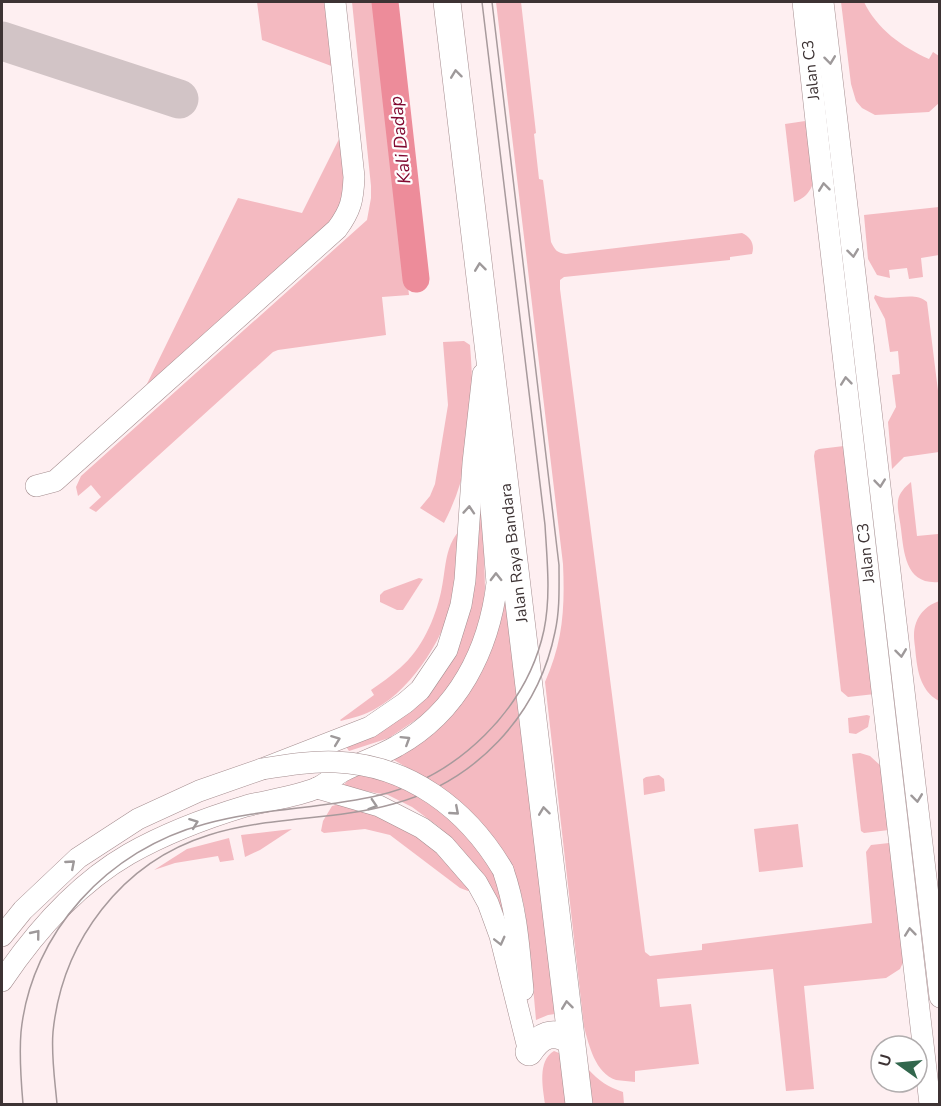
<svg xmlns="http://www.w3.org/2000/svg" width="941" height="1106" viewBox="0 0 941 1106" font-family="'Nunito Sans',sans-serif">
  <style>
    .green { fill: #f4bac1 }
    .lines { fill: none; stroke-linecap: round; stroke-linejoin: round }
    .river { stroke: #ed8c9a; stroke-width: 27 }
    .taxiway { stroke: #d2c4c6; stroke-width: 39 }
    .minor-casing { stroke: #a58e90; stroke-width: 22 }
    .major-casing { stroke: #a58e90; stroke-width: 28 }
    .minor { stroke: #fff; stroke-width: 21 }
    .major { stroke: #fff; stroke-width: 27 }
    .tram { stroke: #a79a9c; stroke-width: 1.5 }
    .minor-bridge-casing { stroke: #a58e90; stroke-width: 22; stroke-linecap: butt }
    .minor-bridge { stroke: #fff; stroke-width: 21 }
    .oneway { stroke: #9e999a }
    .labels { text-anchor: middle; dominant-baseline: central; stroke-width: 4.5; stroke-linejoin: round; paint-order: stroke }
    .street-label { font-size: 16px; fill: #3d3334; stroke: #fff }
    .water-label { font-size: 18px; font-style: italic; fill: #810a31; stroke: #fff }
  </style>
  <rect width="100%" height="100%" fill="#feeff1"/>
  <g class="green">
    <path d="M257,2h74l15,194 -20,32 -183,164 95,-194 64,15 39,-78 -7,-68 -72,-27z"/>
    <path d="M352,2h23l34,293 -27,2 4,38 -108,15 -5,2 -177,160 -7,-4 12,-11 -10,-12 -13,11 -2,-9 5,-11 286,-256 4,-22v-12z"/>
    <path d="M496,2h25l15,131 -2,1 5,45 4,1 8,62c4,8 6,11 15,12l176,-21c9,4 13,12 10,21l-22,3v3l-166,17 -4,3v9l85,663 5,4 52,-6v-6l170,-21 -6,-71 5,-7 18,-2 3,2 14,111 -6,13 -14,9 -82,8 10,103 -28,2 -13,-122 -116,10 3,28 31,-3 8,60 -64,7v11c-6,-1 -13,-1 -19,-2 -21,-7 -27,-35 -32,-53l-39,-345c18,-40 20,-74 18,-118z"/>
    <path d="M841,2h23c13,27 38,45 65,57l4,-7 6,4v47l-10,9 -54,3 -13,-7 -6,-7 -5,-17z"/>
    <path d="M812,120c1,26 15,72 -18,82l-9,-78z"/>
    <path d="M939,207v48l-18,3 2,19 -14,2 -2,-11 -18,2 1,8 -13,-3 -9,-16 -4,-44z"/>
    <path d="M875,295c17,8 38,-5 52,7l12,97v53l-35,5 -12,12 -4,-47 8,-15 -4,-32 8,-1 -2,-23 -8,1 -5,-33 -11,-21z"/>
    <path d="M464,341l6,4c5,63 4,120 -26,178l-24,-15 10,-12 5,-12 13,-79 -5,-63z"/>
    <path d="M844,446l31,248 -27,3 -7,-6 -27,-235 1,-5 4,-2z"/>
    <path d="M911,482l6,54 21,-2 1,48c-33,3 -35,-28 -38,-53 -1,-9 -4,-19 -3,-28 1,-8 7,-14 13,-19z"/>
    <path d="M478,513l5,2 2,74 -3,27 -10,32 -29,48 -17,17 -37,25 -40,13 -4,-6 115,-103c16,-42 17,-84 18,-129z"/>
    <path d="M459,531c-1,19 1,41 -3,60 -10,43 -41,96 -81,118 -10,6 -23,9 -34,12l-1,-1 34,-25 -3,-5c10,-7 20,-14 29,-22 22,-19 35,-49 41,-76 5,-21 3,-44 18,-61z"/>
    <path d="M507,573l48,441 -7,1 -12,5c-2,-26 -5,-51 -8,-77 -1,-15 -2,-31 -6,-46 -18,-68 -77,-108 -135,-141l45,-26z"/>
    <path d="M419,578l4,1 -20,31h-6l-17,-8v-7l4,-4z"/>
    <path d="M939,601h1l-1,100c-20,-11 -22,-33 -24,-54 -1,-8 -2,-16 1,-24 4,-11 12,-18 23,-22z"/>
    <path d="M867,715l3,1 -2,11 -12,7 -7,-1 -1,-15z"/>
    <path d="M860,753l10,3 12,11 7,63 -25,3 -3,-2 -9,-77z"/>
    <path d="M356,771l71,25 43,38 34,57 9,67 -50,-106 -24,-25 -27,-20 -24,-12 -46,-8z"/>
    <path d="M659,775l5,4 1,12 -21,4 -1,-16 3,-2z"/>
    <path d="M340,804l44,10 53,33 34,42 -3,2 -8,-3 -70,-53 -25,-6 -41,4 -3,-2 2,-10 9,-15z"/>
    <path d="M798,824l5,43 -44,5 -5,-43z"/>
    <path d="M292,829l-32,21 -15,7 -4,-22z"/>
    <path d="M229,838l5,22 -14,2 -2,-6 -43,7 -21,7 33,-21z"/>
    <path d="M554,1051l5,2 6,18 6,33h-26c-2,-16 -8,-43 9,-53z"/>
    <path d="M588,1069c11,12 20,18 35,23l1,12h-32z"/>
  </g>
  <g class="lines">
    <path class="river" d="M385,2l31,277"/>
    <path class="taxiway" d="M2,41l177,58"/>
    <defs>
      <g id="minor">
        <path d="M803,2l15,137 112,965"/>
        <path d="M823,2l117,995"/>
        <path d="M36,486l19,-5 282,-252c14,-19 16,-29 17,-52l-19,-175"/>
        <path d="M317,788l62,18 43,22 22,17 33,38 11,20 12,33 29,116"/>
        <path d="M503,870c14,40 16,78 20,120"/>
        <path d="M2,936l21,-26 55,-52 60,-39 61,-28 63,-22 108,-42 35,-24 15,-13 27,-40 14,-45 4,-25 8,-117 10,-89"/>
        <path d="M2,981c33,-49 75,-97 127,-127 37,-21 77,-36 117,-48 23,-6 49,-9 71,-18 9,-4 17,-12 26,-17 18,-9 37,-15 54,-25 61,-34 92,-96 100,-163l-12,-151"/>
      </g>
      <g id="major">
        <path d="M447,2l132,1102"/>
        <path d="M529,1052c11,-17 24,-23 42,-11"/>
      </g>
    </defs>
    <use href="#minor" class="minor-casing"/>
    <use href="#major" class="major-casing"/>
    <use href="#minor" class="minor"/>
    <use href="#major" class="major"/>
    <g class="tram">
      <path d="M23,1104c-2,-23 -4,-48 -2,-72 10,-100 88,-183 184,-208 57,-16 117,-15 175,-29 78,-19 147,-86 164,-165 7,-34 3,-70 1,-105l-63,-523"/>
      <path d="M57,1104c-2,-23 -6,-48 -4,-72 9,-91 69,-170 156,-197 60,-19 124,-14 184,-31 82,-22 145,-88 162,-172 5,-22 4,-45 4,-67l-67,-563"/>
    </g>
    <defs>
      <path id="minor-bridge" d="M262,769c25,-4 49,-8 74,-7 73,3 131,47 167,108"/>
    </defs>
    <use href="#minor-bridge" class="minor-bridge-casing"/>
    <use href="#minor-bridge" class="minor-bridge"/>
  </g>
  <defs><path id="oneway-chevron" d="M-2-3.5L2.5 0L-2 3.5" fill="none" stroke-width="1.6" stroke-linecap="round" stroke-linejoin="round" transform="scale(1.5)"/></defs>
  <g class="oneway">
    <use href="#oneway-chevron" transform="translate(830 60) rotate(83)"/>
    <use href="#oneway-chevron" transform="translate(456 74) rotate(-97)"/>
    <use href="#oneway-chevron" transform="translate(824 187) rotate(-97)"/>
    <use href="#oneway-chevron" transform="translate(853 253) rotate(83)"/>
    <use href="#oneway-chevron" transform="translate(480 267) rotate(-97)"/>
    <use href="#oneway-chevron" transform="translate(846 381) rotate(-96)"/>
    <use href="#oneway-chevron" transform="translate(880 483) rotate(84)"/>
    <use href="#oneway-chevron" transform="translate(469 510) rotate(-86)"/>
    <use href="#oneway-chevron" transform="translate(496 577) rotate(-91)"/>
    <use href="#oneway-chevron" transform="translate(901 653) rotate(83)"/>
    <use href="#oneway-chevron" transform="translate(336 740) rotate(-21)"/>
    <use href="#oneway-chevron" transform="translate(406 740) rotate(-32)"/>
    <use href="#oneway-chevron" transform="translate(917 798) rotate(83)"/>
    <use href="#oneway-chevron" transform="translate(373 805) rotate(18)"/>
    <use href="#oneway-chevron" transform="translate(455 811) rotate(41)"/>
    <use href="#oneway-chevron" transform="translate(544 811) rotate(-97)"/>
    <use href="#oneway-chevron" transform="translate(194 823) rotate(-21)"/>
    <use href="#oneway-chevron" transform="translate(71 864) rotate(-41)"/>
    <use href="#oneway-chevron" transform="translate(910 932) rotate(-96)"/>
    <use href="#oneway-chevron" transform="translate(36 934) rotate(-51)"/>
    <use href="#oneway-chevron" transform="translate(500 941) rotate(76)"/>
    <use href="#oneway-chevron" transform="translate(567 1005) rotate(-97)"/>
  </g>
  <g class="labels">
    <g class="street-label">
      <text transform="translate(811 70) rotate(-96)">Jalan C3</text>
      <text transform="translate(514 553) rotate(-97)">Jalan Raya Bandara</text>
      <text transform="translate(866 553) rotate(-96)">Jalan C3</text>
    </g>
    <g class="water-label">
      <text transform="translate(400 140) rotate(-96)">Kali Dadap</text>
    </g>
  </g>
  <rect width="941" height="1106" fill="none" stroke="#3d3334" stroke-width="6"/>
  <g transform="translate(899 1064) rotate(285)"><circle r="28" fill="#ffffff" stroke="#b1adae" stroke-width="1.5"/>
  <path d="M0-4.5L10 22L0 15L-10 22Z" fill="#32674d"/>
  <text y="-9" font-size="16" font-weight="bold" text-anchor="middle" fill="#3d3334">U</text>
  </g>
</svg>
